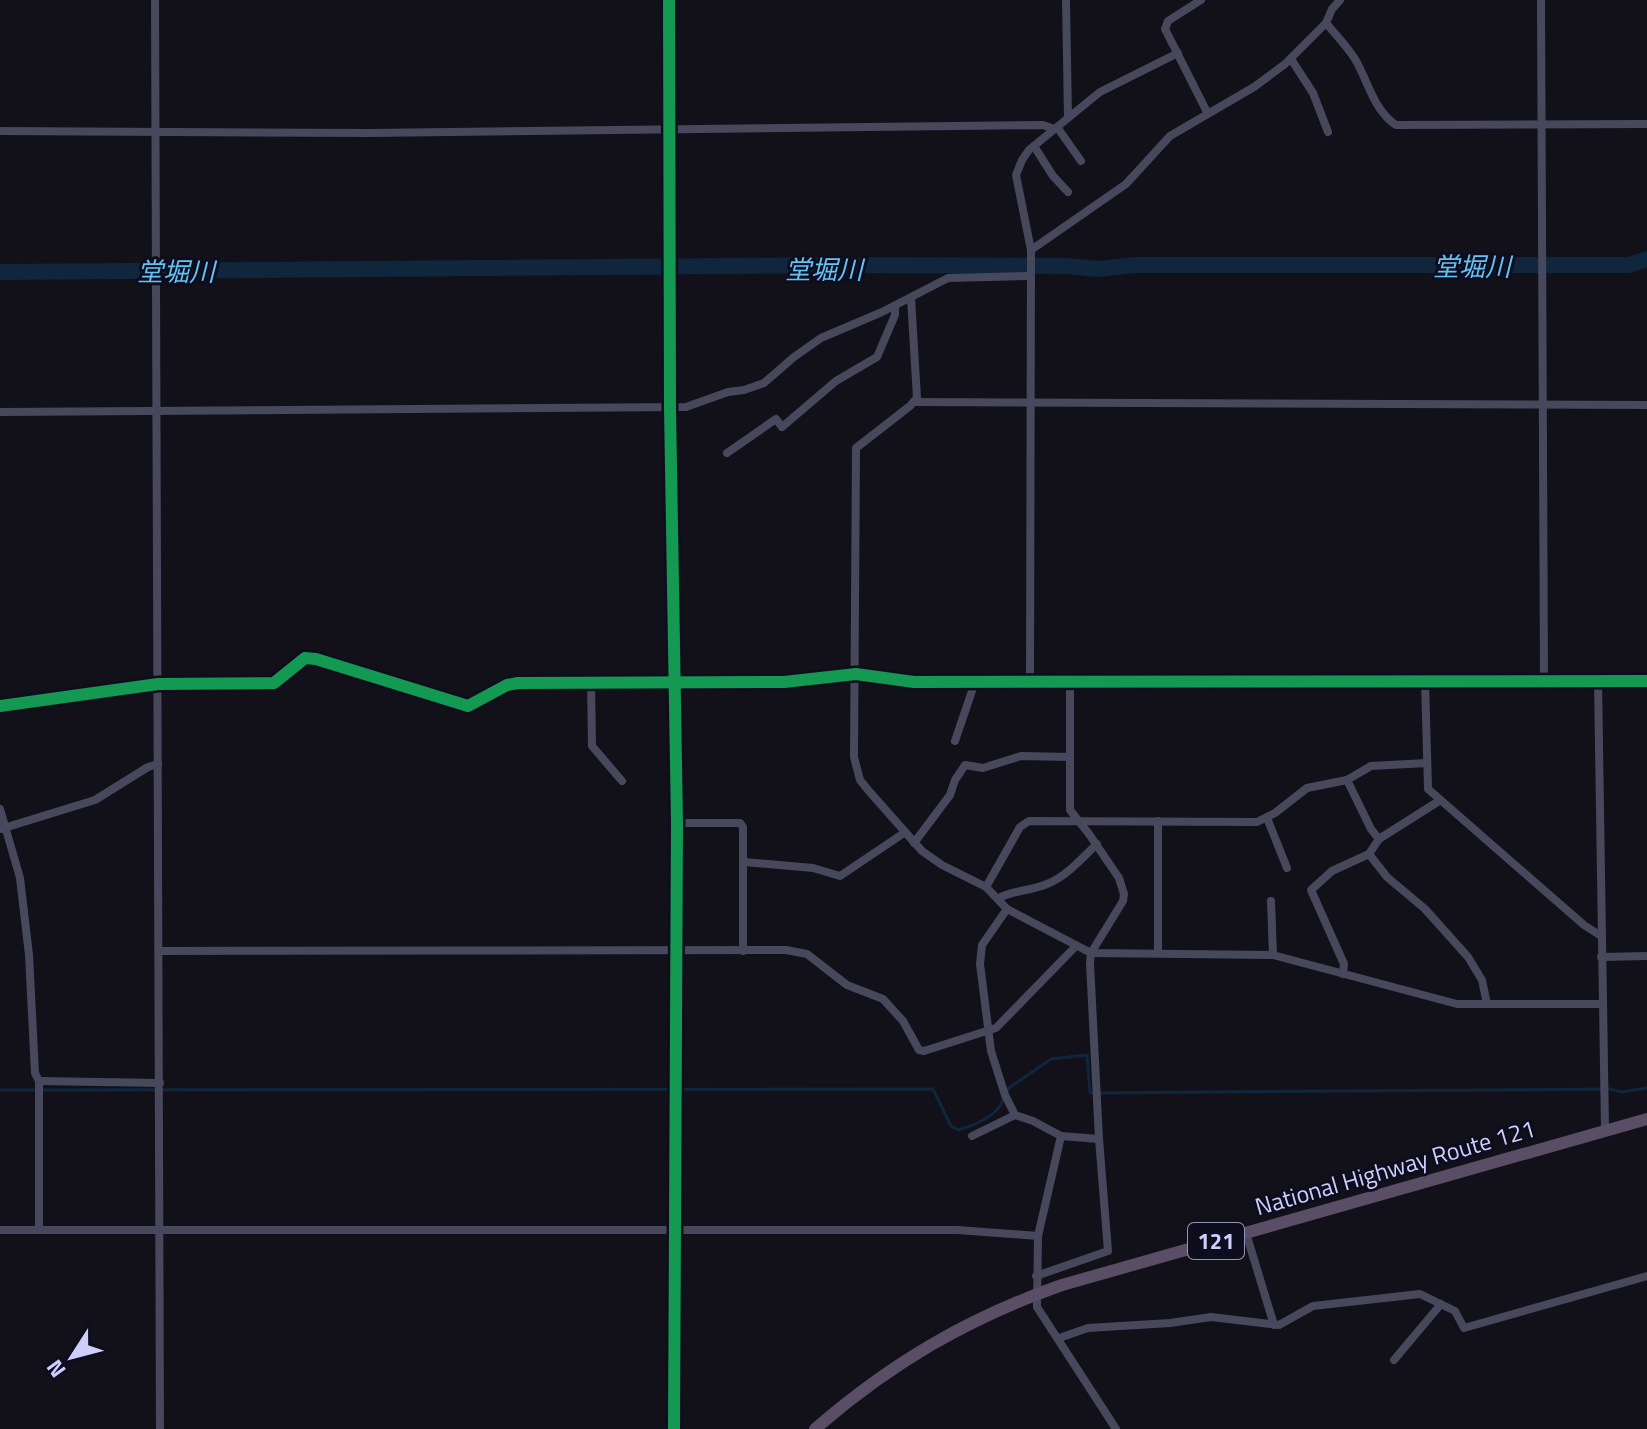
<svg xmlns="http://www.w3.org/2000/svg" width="1647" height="1429" viewBox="0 0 1647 1429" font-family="'Titillium Web','Noto Sans JP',sans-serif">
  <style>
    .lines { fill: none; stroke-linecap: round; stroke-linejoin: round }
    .stream { stroke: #0f263d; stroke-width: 3 }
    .river { stroke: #0f263d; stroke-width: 16 }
    .minor { stroke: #47485b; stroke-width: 8 }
    .trunk { stroke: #594e66; stroke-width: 12 }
    .cycleway-casing { stroke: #0e0d1e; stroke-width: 17 }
    .cycleway { stroke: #139951; stroke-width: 12 }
    .labels { text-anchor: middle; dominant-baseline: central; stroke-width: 6; stroke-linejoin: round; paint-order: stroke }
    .shield { fill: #0e0d1e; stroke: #9494b9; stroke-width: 2 }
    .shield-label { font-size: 22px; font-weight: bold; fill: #cecefc }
    .street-label { font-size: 24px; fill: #cecefc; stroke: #0e0d1e }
    .water-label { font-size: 26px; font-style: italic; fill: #63c3f4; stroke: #0e0d1e }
  </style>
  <rect width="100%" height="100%" fill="#12111a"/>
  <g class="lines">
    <g class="stream">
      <path d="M0,1090l933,-1 18,37 8,4c15,-5 40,-14 44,-31"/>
      <path d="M1007,1092l2,-4 42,-29 36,-4 3,38 520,-4 12,3 25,-4"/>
    </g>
    <path class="river" d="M0,272l847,-7 219,1 32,3 38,-4h493l18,-6"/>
    <g class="minor">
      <path d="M155,0l5,1429"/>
      <path d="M669,0l1,408 7,415 -3,606"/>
      <path d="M1201,0l-33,21 -3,8 42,83"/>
      <path d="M1541,0l3,680"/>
      <path d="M1326,23c9,11 21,23 29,36 13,22 19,52 41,66l251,-1"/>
      <path d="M1291,59l22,34 15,39"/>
      <path d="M1068,118l32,-26 78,-39"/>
      <path d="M1057,127l24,34"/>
      <path d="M0,131l369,2 674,-8 11,4"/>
      <path d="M1034,146l19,30 15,16"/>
      <path d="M1031,250l95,-66 44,-48 84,-49 31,-23 41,-41 6,-14 8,-9"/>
      <path d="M911,298l6,100 -7,8 -54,42 -2,309 6,23 8,10 54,61 20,14 44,22 21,22 84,44 182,2 184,49h145"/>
      <path d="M914,402l733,3"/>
      <path d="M0,412l686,-5 42,-15 16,-2 20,-7 30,-26 27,-19 61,-26 66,-34 81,-2"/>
      <path d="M727,453l49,-34 6,8 54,-46 41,-24 18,-42v-9"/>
      <path d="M1425,681l3,108 156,136 17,11"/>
      <path d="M1598,681l7,449"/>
      <path d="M591,683l1,63 30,35"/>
      <path d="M1030,683l1,-433 -15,-75 6,-15 7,-10 39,-32 -2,-118"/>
      <path d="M0,706l158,-22 116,-1 31,-25 11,1 152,47 39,-21 11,-2 266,-1 72,-8 58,8 733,-1"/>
      <path d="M955,741l18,-53 -1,-5"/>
      <path d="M1347,780l24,49 8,10"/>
      <path d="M1439,801l-60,38 -10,15 18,23 38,32 43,48 14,23 5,24"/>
      <path d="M0,809l20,69 9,77 6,118 4,8v149"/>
      <path d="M1267,818l20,50"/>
      <path d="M677,823h63l3,4v124"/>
      <path d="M1,829l94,-29 53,-33 10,-3"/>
      <path d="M914,843l36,-48 5,-15 10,-15 18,3 38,-12 49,1"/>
      <path d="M744,862l69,6 27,8 64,-43"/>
      <path d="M986,887l34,-60 9,-6 228,1 18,-9 32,-25 40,-8 24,-14 56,-3"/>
      <path d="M999,898c15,-8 32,-7 48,-14 19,-7 35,-26 50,-40"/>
      <path d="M1271,901l2,54"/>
      <path d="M1007,909l-25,36 -2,19 11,87 14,44 10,20 18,6 28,15 38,3"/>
      <path d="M160,951l626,-1 21,4 40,31 36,14 20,22 16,29 5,1 72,-23 80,-82"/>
      <path d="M1158,953v-132"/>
      <path d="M1601,957l46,-1"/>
      <path d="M1343,974l1,-10 -33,-74 21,-19 37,-17"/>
      <path d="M39,1081l121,2"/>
      <path d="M972,1136l43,-21"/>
      <path d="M1061,1136l-23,100 -1,71 79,122"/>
      <path d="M0,1230h958l80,6"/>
      <path d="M1246,1233l28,92"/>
      <path d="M1036,1276l72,-25 -9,-112 -9,-176 1,-10 32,-52 1,-7 -5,-16 -30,-44 -19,-24v-128"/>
      <path d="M1059,1338l29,-10 82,-5 41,-6 68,8 34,-19 107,-12 35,17 9,17 183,-52"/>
      <path d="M1394,1360l47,-56"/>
    </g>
    <path class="trunk" d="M815,1429c76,-66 153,-111 247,-144l585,-166"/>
    <defs>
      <g id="cycleway">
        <path d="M669,0l1,408 7,415 -3,606"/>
        <path d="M0,706l158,-22 116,-1 31,-25 11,1 152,47 39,-21 11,-2 266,-1 72,-8 58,8 733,-1"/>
      </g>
    </defs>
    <use href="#cycleway" class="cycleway-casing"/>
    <use href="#cycleway" class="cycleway"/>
  </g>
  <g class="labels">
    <rect class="shield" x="1188" y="1223" width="56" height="36" rx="6"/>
    <g class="shield-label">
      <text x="1216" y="1241">121</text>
    </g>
    <g class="street-label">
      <text transform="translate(1395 1167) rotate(-16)">National Highway Route 121</text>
    </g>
    <g class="water-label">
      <text x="1472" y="266">堂堀川</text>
      <text x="824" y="269">堂堀川</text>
      <text x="176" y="271">堂堀川</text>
    </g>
  </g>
  <g transform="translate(72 1357) rotate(234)" stroke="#0e0d1e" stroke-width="6" paint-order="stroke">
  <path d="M0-6L14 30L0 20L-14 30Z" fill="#cecefc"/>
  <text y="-12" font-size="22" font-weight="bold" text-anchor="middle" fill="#cecefc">N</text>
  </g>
</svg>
